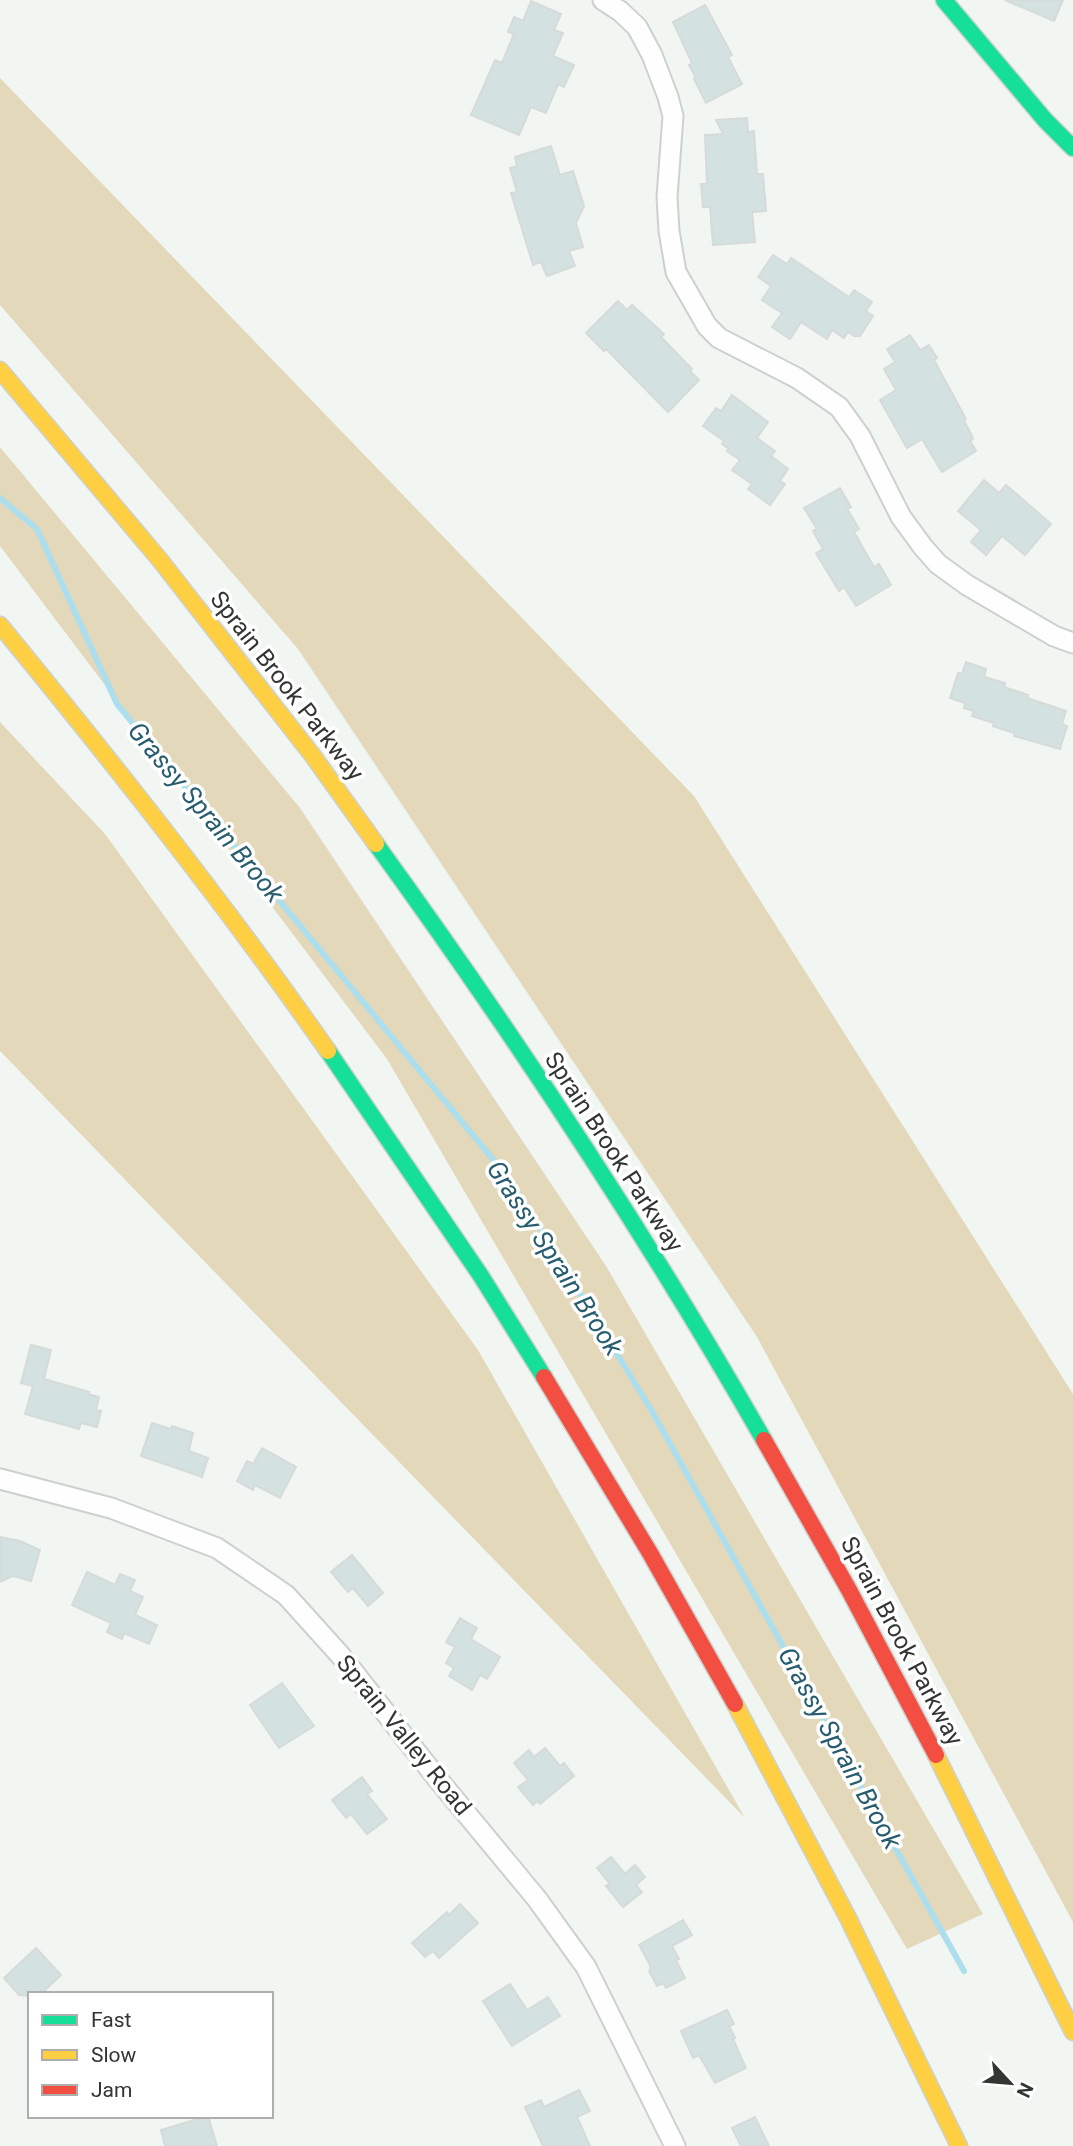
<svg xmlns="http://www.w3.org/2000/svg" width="1073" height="2146" viewBox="0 0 1073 2146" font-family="Roboto,sans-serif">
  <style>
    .green { fill: #e3d8ba }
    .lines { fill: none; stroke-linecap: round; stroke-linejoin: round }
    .stream { stroke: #addeed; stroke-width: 6 }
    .building { fill: #d3e2e0; stroke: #d6dad9; stroke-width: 2 }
    .street-casing { stroke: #cdd1ce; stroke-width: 23 }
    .fast-casing { stroke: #cdd1ce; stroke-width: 19 }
    .slow-casing { stroke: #cdd1ce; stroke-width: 19 }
    .jam-casing { stroke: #cdd1ce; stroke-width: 19 }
    .street { stroke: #fdfefd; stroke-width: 19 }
    .fast { stroke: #16e098; stroke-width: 16 }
    .slow { stroke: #ffcf43; stroke-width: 16 }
    .jam { stroke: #f24e42; stroke-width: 16 }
    .labels { text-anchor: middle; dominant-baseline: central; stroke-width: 7; stroke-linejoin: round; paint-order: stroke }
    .street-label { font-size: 24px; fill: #323532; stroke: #fff }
    .water-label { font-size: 26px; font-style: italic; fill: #275d6e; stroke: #fff }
  </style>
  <rect width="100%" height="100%" fill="#f2f6f3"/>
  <g class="green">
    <path d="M0,78l694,718 379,598v528l-316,-585 -459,-688 -298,-344z"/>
    <path d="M0,447l300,361 306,458 377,648 -76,35 -520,-890 -387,-513z"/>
    <path d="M0,722l105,112 373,516 267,468 -745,-767z"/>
  </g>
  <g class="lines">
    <path class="stream" d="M0,498l37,31 80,175 393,476 139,226 315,565"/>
  </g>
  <g class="building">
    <path d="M1005,0h58l-9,21z"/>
    <path d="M531,1l30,13 -7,16 9,3 -10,23 21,9 -10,22 -6,-3 -12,29 -15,-6 -12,28 -48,-20 24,-55 7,3 12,-29 -6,-2 6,-15 9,4z"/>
    <path d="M705,5l27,50 -4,2 14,27 -36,19 -12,-24 2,-1 -7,-13 3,-2 -19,-41z"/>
    <path d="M747,118l1,14 6,-1 3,43h6l3,37 -14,1 3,30 -42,3 -3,-38h-7l-2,-23h6l-2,-49 18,-1 -7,-14z"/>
    <path d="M551,146l9,29 13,-4 11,35 -8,17 7,24 -14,4 6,15 -28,10 -6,-14 -8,3 -22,-72 6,-1 -7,-24 7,-2 -2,-9z"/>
    <path d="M773,255l14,9 4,-6 58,39 5,-7 18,12 -6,9 7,5 -13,20h-6l-6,-4 -4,6 -12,-8 -5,9 -26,-17 -11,17 -18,-12 10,-14 -20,-13 9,-14 -13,-9z"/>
    <path d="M618,301l9,9 5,-5 32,29 -3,3 31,32 -2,2 9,9 -31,32 -62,-63 -2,2 -18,-18z"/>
    <path d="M910,335l10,15 9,-5 8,13 -3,2 32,59 -2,2 6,11 3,7 -3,2 6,10 -34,21 -20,-33 -15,9 -27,-48 16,-10 -12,-21 11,-7 -8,-13z"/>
    <path d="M732,395l36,27 -11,16 18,13 -4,5 17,13 -8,12 5,3 -15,21 -22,-16 4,-5 -20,-14 8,-10 -13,-9 2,-2 -7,-5 2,-3 -21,-15 13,-18 5,3z"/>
    <path d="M984,480l15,13 7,-8 45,39 -26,31 -23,-19 -16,19 -15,-13 10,-12 -23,-19z"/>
    <path d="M840,488l11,19 -4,2 12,20 -5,3 20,35 5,-3 12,21 -35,21 -12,-19 -5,4 -23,-38 7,-4 -10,-18 4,-2 -13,-21z"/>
    <path d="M966,662l20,7 -2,8 21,6 -1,4 24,8 -1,3 39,13 -4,13 5,2 -7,23 -46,-13v-3l-21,-7 1,-3 -22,-7 2,-5 -10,-3 1,-5 -15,-5 8,-25 4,1z"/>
    <path d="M31,1345l20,5 -7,29 45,13 -1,2 11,3 -3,13 5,1 -4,16 -16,-4 -2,6 -54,-15 8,-28 -12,-3z"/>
    <path d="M152,1423l19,6 1,-3 21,7 -4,18 19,7 -6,19 -61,-21z"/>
    <path d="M262,1448l34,19 -16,31 -25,-13 -2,5 -16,-9 10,-20 6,3z"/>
    <path d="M0,1537l20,4 20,9 -9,31 -18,-5 -13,6z"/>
    <path d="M352,1555l31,38 -15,13 -15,-18 -5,4 -17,-20z"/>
    <path d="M87,1572l28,13 5,-11 15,6 -5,11 13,6 -8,18 22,10 -8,19 -25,-11 -2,6 -15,-7 4,-9 -39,-18z"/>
    <path d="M460,1618l17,10 -6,11 29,18 -13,22 -7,-4 -8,15 -23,-14 5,-8 -8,-5 9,-16 -9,-5z"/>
    <path d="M282,1683l32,43 -35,22 -29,-43z"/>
    <path d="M545,1748l15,18 4,-3 10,13 -34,28 -2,-3 -5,4 -15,-18 10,-7 -14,-17 15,-13 5,7z"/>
    <path d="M362,1777l10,14 -5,3 20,25 -20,15 -16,-20 -5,4 -14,-18z"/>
    <path d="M611,1857l14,17 10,-9 10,12 -9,8 6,7 -19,15 -17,-21 4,-2 -13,-16z"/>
    <path d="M460,1904l18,19 -39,35 -6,-7 -8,6 -13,-14 35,-31 2,3z"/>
    <path d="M683,1920l9,15 -20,11 7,13 -3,1 9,18 -19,10 -3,-5 -6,3 -8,-15 2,-1 -2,-7 -10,-18z"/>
    <path d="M36,1948l25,27 -20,19h-11v2l-11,-1 -15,-17z"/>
    <path d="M510,1984l17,26 21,-13 12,19 -48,30 -29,-45z"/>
    <path d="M727,2010l7,14 -5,2 6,12 -2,1 13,29 -31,15 -16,-28 -6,3 -12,-27z"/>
    <path d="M579,2090l11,21 -13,6 13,29h-47l-18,-39 16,-7 3,7z"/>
    <path d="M208,2116l9,30h-52l-4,-16z"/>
    <path d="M755,2117l14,29h-28l-9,-18z"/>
  </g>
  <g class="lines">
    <defs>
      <g id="street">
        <path d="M603,0l17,11 17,16 15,28 16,42 5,19 -6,81 2,34 7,41 31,54 12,12 78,40 42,29 21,29 41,81 22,30 15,17 29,21 87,51 19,7"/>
        <path d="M0,1479l111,29 106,40 69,47 55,61 95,121 101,122 49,68 89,179"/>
      </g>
      <g id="fast">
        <path d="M944,0l101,120 28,28"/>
        <path d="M376,844c139,192 270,390 388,596"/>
        <path d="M328,1051l153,225 63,101"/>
      </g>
      <g id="slow">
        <path d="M0,370l160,190 153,196 63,88"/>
        <path d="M0,625c114,139 225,279 328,426"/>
        <path d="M735,1704l113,214 111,228"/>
        <path d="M936,1755l137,277"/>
      </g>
      <g id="jam">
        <path d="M544,1377l106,176 85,151"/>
        <path d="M764,1440l85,150 87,165"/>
      </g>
    </defs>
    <use href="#street" class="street-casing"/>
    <use href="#fast" class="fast-casing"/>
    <use href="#slow" class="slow-casing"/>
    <use href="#jam" class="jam-casing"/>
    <use href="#street" class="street"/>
    <use href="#fast" class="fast"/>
    <use href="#slow" class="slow"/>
    <use href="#jam" class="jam"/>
  </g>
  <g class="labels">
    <g class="street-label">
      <text transform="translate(287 686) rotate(52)">Sprain Brook Parkway</text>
      <text transform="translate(614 1152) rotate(57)">Sprain Brook Parkway</text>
      <text transform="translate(902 1641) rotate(62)">Sprain Brook Parkway</text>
      <text transform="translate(404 1735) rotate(51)">Sprain Valley Road</text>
    </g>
    <g class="water-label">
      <text transform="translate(206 812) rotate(50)">Grassy Sprain Brook</text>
      <text transform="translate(555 1258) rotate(57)">Grassy Sprain Brook</text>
      <text transform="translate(840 1748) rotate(61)">Grassy Sprain Brook</text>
    </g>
  </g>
  <rect x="28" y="1992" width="245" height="126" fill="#ffffff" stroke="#adaead" stroke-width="2"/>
  <rect x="42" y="2015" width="35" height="10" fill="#16e098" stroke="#adaead" stroke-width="2"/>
  <text x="91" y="2027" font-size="21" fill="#323532">Fast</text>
  <rect x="42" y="2050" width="35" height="10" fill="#ffcf43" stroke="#adaead" stroke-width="2"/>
  <text x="91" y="2062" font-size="21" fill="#323532">Slow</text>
  <rect x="42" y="2085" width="35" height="10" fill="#f24e42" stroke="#adaead" stroke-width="2"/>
  <text x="91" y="2097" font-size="21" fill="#323532">Jam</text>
  <g transform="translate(1010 2083) rotate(116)" stroke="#ffffff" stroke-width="5" paint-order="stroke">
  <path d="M0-5L12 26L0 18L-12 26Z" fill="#323532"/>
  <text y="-10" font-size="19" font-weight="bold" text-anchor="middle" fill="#323532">N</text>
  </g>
</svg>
